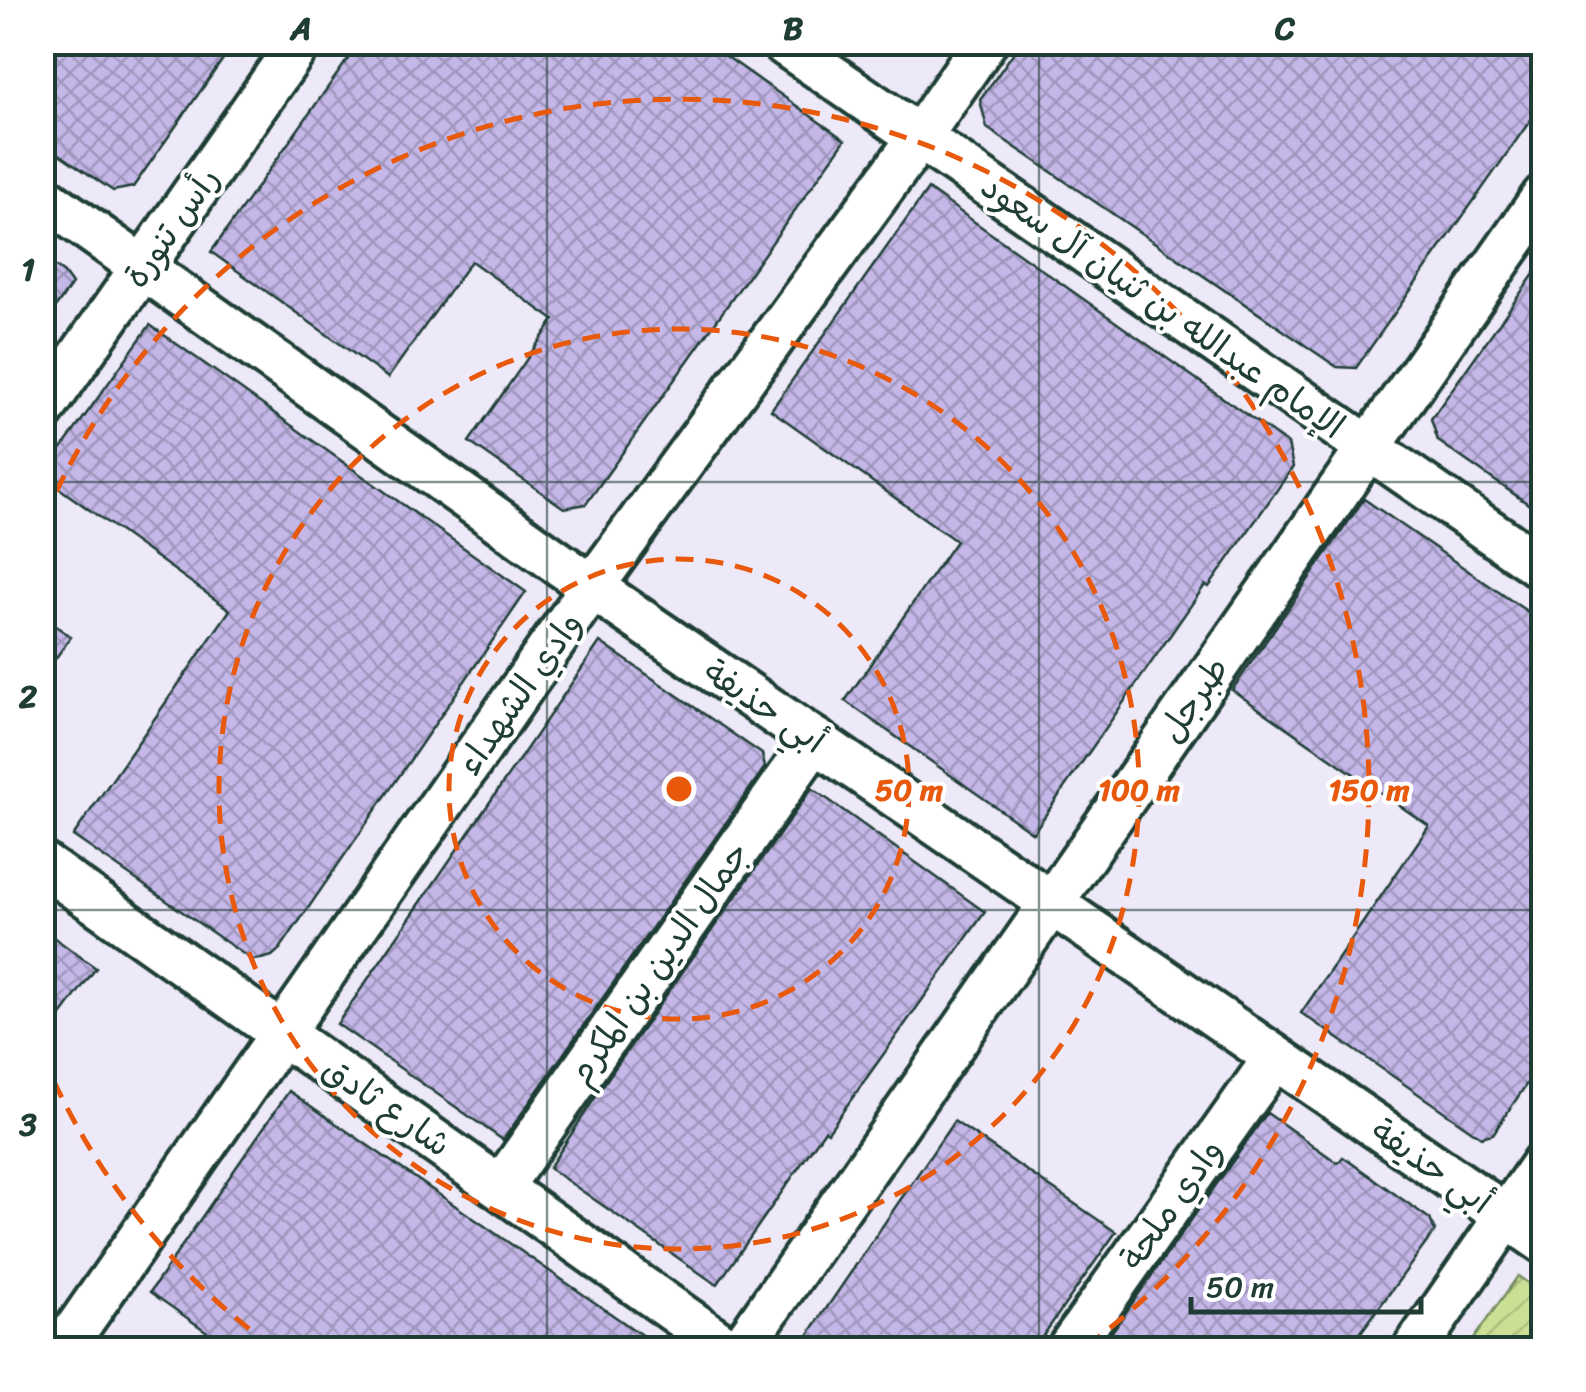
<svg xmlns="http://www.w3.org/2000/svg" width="1586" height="1392" viewBox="0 0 1586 1392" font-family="Sriracha,'Playpen Sans Arabic',sans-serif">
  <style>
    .garden { fill: url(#garden-furrows); stroke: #768e64; stroke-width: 2.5 }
    .building { fill: url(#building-cross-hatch); stroke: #1f3d34; stroke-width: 2.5 }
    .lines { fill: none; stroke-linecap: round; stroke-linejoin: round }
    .minor-casing { stroke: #1f3d34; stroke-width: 50 }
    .minor { stroke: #fff; stroke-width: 42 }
    .grid { fill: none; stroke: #1f3d34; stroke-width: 2.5; stroke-opacity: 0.55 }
    .ring { fill: none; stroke: #e8590c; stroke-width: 5; stroke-dasharray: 18 12 }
    .labels { text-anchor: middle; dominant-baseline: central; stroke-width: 8; stroke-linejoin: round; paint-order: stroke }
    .street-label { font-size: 35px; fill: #1f3d34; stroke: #fff }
    .centre { fill: #e8590c; stroke: #fff; stroke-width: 5 }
    .ring-label { font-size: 30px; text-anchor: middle; font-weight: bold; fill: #e8590c; stroke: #fff; stroke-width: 8; stroke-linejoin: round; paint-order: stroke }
    .neatline { fill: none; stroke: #1f3d34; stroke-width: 4 }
    .grid-label { font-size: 32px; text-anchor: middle; font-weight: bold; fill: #1f3d34 }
  </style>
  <defs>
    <pattern id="garden-furrows" width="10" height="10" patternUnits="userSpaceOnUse" patternTransform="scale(2.5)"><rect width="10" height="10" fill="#cce095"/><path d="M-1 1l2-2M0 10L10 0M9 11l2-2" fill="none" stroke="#afc181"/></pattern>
    <pattern id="building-cross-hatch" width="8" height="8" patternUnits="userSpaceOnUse" patternTransform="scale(2.5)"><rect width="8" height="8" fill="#c5b7e8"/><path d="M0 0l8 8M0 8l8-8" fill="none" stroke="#9f96bd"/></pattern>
  </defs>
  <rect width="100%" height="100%" fill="#eee9f8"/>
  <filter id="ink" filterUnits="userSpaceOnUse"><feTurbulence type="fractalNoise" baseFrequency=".01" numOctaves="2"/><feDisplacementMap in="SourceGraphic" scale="20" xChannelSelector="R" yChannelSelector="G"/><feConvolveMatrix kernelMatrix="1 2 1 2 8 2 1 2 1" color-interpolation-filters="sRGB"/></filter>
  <g filter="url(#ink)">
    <path class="garden" d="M1518,1276l25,18v55h-77z"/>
    <g class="building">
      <path d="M42,42h193l-102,145 -20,4 -71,-49z"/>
      <path d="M360,42h346l139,98 -259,364 -22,4 -95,-66 85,-122 -83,-59 -83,117 -177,-126z"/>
      <path d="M1021,42h523v59l-188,267 -19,-1 -350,-239 -7,-28z"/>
      <path d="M928,189l360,255 5,23 -84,120 -4,-2 -172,248 -188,-132 111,-160 -185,-131z"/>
      <path d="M42,257l22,16 8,11 -30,43z"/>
      <path d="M1544,260v255l-106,-74 -7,-22z"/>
      <path d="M150,325l376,267 -246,357 -8,7 -11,3 -9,1 -179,-124 157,-226 -188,-134z"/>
      <path d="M1364,499l180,124v435l-51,76 -12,3 -180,-124 128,-187 -197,-136z"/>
      <path d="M42,616l29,21 -29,40z"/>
      <path d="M600,642l162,112 3,13 -262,373 -166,-116z"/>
      <path d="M812,788l173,124 -157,220 -3,-2 -108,155 -168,-117 59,-90z"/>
      <path d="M42,929l54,39 -54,73z"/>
      <path d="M289,1091l203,140 171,119h-430l-83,-58z"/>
      <path d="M1267,1113l71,50 5,-6 87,62 5,12 -87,119h-249z"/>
      <path d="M954,1121l162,111 -83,118h-235z"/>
    </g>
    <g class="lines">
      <defs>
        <g id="minor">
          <path d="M782,42l762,527"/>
          <path d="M42,196l550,391 952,655"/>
          <path d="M42,411l258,-369"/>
          <path d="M42,864l688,486"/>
          <path d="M501,1187l314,-447"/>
          <path d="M62,1350l530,-763 327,-449 66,-96"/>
          <path d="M740,1350l804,-1154"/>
          <path d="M1068,1350l207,-292"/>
          <path d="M1414,1350l130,-188"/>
        </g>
      </defs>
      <use href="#minor" class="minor-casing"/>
      <use href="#minor" class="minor"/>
    </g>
  </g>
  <path class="grid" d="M547,42v1308M1039,42v1308M42,482h1502M42,910h1502"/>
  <g class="ring">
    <circle cx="679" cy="789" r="230"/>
    <circle cx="679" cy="789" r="460"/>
    <path d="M273 1347A690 690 0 0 1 44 1059M44 519A690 690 0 1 1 1085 1347"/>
  </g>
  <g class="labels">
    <g class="street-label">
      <text transform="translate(171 227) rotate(-55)">رأس تنورة</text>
      <text transform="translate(1163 306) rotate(35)">الإمام عبدالله بن ثنيان آل سعود</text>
      <text transform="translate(519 693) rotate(-55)">وادي الشهداء</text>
      <text transform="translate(1193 699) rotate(-55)">طبرجل</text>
      <text transform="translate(765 706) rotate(34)">أبي حذيفة</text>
      <text transform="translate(658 963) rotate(-55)">جمال الدين بن المكرم</text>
      <text transform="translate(387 1106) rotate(35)">شارع ثادق</text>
      <text transform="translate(1432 1166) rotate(35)">أبي حذيفة</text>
      <text transform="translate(1171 1204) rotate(-55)">وادي ملحة</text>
    </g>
  </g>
  <circle cx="679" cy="789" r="15" class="centre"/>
  <g class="ring-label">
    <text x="909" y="800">50 m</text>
    <text x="1139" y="800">100 m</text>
    <text x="1369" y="800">150 m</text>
  </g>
  <rect width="1586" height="1392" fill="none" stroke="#fff" stroke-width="110"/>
  <path d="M1191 1297v15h230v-15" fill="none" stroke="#1f3d34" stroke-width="5"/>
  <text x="1206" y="1297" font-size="30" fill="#1f3d34" stroke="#ffffff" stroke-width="8" paint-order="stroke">50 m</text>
  <rect x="55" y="55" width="1476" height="1282" class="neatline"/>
  <g class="grid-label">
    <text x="301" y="39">A</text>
    <text x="793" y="39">B</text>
    <text x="1285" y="39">C</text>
    <text x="28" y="280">1</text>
    <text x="28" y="707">2</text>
    <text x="28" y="1135">3</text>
  </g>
</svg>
